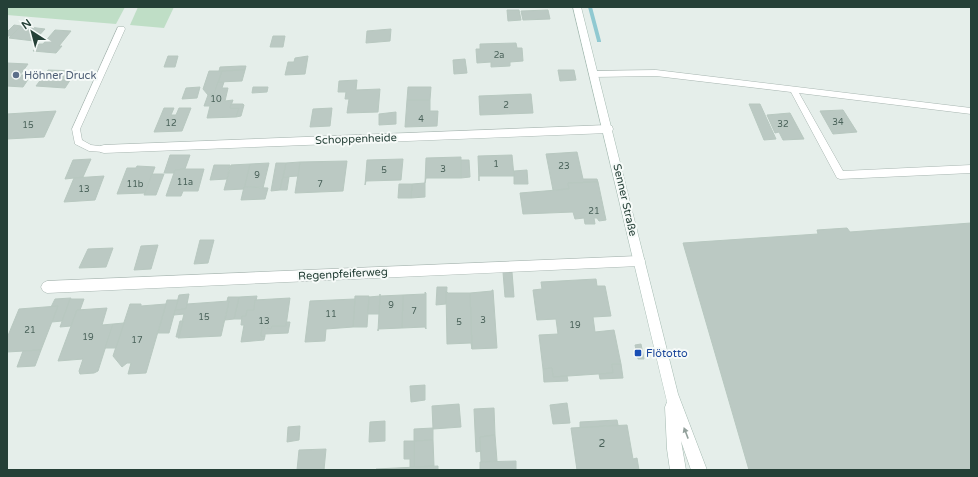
<svg xmlns="http://www.w3.org/2000/svg" width="978" height="477" viewBox="0 0 978 477" font-family="'Varela Round',sans-serif">
  <style>
    .green { fill: #bfdec6 }
    .lines { fill: none; stroke-linecap: round; stroke-linejoin: round }
    .stream { fill: #90c9d1; fill-rule: evenodd }
    .building { fill: #bbc9c3; stroke: #b8c8c0 }
    .service-casing { stroke: #a8b6b1; stroke-width: 1 }
    .minor-casing { stroke: #a8b6b1; stroke-width: 1 }
    .secondary-casing { stroke: #a4bab1; stroke-width: 1 }
    .service { fill: #fff; fill-rule: evenodd }
    .minor { fill: #fff; fill-rule: evenodd }
    .secondary { fill: #fff; fill-rule: evenodd }
    .oneway { fill: #92a09b }
    .service-dot { fill: #5c6f8a; stroke: #f6faf8; stroke-width: 1.5 }
    .transit-dot { fill: #1a4fb4; stroke: #f6faf8; stroke-width: 1.5 }
    .labels { text-anchor: middle; dominant-baseline: central; stroke-width: 4; stroke-linejoin: round; paint-order: stroke }
    .number-label { font-size: 9px; fill: #4a625a }
    .service-label { font-size: 11px; fill: #4e5e75; stroke: #f6faf8; text-anchor: start }
    .street-label { font-size: 11px; fill: #254037; stroke: #f6faf8 }
    .transit-label { font-size: 11px; fill: #164399; stroke: #f6faf8; text-anchor: start }
    .near-number-label { font-size: 11px; fill: #4a625a }
  </style>
  <rect width="100%" height="100%" fill="#e5eeea"/>
  <g class="green">
    <path d="M7,7h118l-9,17 -109,-9z"/>
    <path d="M138,7h36l-10,21 -34,-3z"/>
  </g>
  <g class="lines">
    <path class="stream" d="M588,7h4l9,34v1h-4v-1z"/>
  </g>
  <g class="building">
    <path d="M507,10h12l2,10 -13,1z"/>
    <path d="M548,10l2,9 -27,1 -2,-9z"/>
    <path d="M14,25l7,1 -9,10h-5v-4z"/>
    <path d="M21,26l24,3 -11,12 -25,-3z"/>
    <path d="M391,29l-1,12 -24,2 1,-12z"/>
    <path d="M55,30l16,1 -12,15h3l-6,7 -23,-2 6,-7h4z"/>
    <path d="M273,36h12l-2,11h-13z"/>
    <path d="M516,43l1,5h5l1,13 -13,1v4l-19,1v-5l-14,1 -1,-14h4v-5z"/>
    <path d="M168,56h10l-3,11h-11z"/>
    <path d="M308,56l-3,18 -20,1 3,-13h6l1,-4z"/>
    <path d="M465,59l2,14 -13,1 -1,-14z"/>
    <path d="M7,63l21,1 -8,11h11l-8,12 -16,-1z"/>
    <path d="M241,66h5l-1,4 -26,1 1,-4z"/>
    <path d="M48,70l28,1 -11,17 -29,-2z"/>
    <path d="M245,70l-3,11 -24,1 4,-11z"/>
    <path d="M558,70h16l2,10 -16,1z"/>
    <path d="M209,71h13l-8,23 -6,1 -5,-6z"/>
    <path d="M357,80l-1,10 24,-1 -2,23 -31,1 2,-14h-4l1,-7h-8l1,-11z"/>
    <path d="M218,82h6l-2,6h6l-3,13 8,-1 -3,8h9l-3,9 -29,1 3,-12h-6l4,-11 6,-1z"/>
    <path d="M200,87l-3,11 -15,1 4,-11z"/>
    <path d="M253,87h15l-1,5 -15,1z"/>
    <path d="M408,87h23l-1,13h-23z"/>
    <path d="M531,94l2,19 -53,2 -1,-19z"/>
    <path d="M407,100h23v11h8l-1,15 -32,1z"/>
    <path d="M231,104h12l1,1 -3,11 -5,1 3,-9h-9z"/>
    <path d="M749,104h11l16,35 -12,1z"/>
    <path d="M164,108h10l-3,7h5l3,-7h12l-9,23 -28,1z"/>
    <path d="M332,108l-2,18 -20,1 3,-18z"/>
    <path d="M843,110l14,22 -24,2 -13,-23z"/>
    <path d="M56,111l-12,26 -37,2v-25z"/>
    <path d="M396,112v12l-17,1v-11z"/>
    <path d="M790,113l14,26 -21,1 -4,-8 -4,1 -8,-18z"/>
    <path d="M577,152l6,27h14l1,3 -30,1 1,6 -16,1 -7,-36z"/>
    <path d="M170,155h20l-5,14 -10,1 -1,3h-10z"/>
    <path d="M512,155l2,21h-35v5l-1,-25z"/>
    <path d="M461,157v21h-35l-1,5 1,-25z"/>
    <path d="M91,159l-8,18 -18,2 8,-19z"/>
    <path d="M403,159l-2,21 -35,1 -1,4 2,-25z"/>
    <path d="M461,160h8l1,17 -9,1z"/>
    <path d="M347,161l-4,30 -48,2 5,-31z"/>
    <path d="M300,162l-2,14 -15,1 3,-14z"/>
    <path d="M269,163l-6,25 -1,-1h-18l6,-23z"/>
    <path d="M276,163h10l-6,27 -9,1z"/>
    <path d="M250,164l-6,25 -20,1 7,-25z"/>
    <path d="M214,165h16l-3,14 -17,1z"/>
    <path d="M137,166l18,1 -10,26 -28,1 10,-26h9z"/>
    <path d="M185,169h19l-6,22h-15l-2,5h-15l9,-26z"/>
    <path d="M527,170l1,14h-14v-13z"/>
    <path d="M152,174h12l-8,21h-12z"/>
    <path d="M104,176l-9,24 -31,2 10,-24z"/>
    <path d="M283,177h6l-2,13h-7z"/>
    <path d="M598,182l8,38 -7,1 -2,-3h-3l1,6h-10l-1,-6 -9,1 -2,-7 -50,2 -3,-21 49,-4 -1,-6z"/>
    <path d="M425,183v14l-14,1 1,-14z"/>
    <path d="M399,184h13l-1,14h-13z"/>
    <path d="M244,187l24,1 -3,11 -24,1z"/>
    <path d="M971,223v247h-222l-66,-227 135,-9 -1,-4 30,-2 3,4z"/>
    <path d="M200,240h14l-6,23 -14,1z"/>
    <path d="M158,245l-7,24 -17,1 7,-24z"/>
    <path d="M113,248l-7,19 -27,1 9,-19z"/>
    <path d="M503,272h9l2,25h-9z"/>
    <path d="M596,279l1,7h8l6,30 -18,1 2,15 19,-2 7,34h-9l1,9 -60,4 -1,-9 -9,1 -4,-34 19,-1 -2,-15 -19,1 -4,-30 9,-1 -1,-7z"/>
    <path d="M437,287h10l-1,17 -10,1z"/>
    <path d="M492,290h1l4,58 -25,1 -2,-56 22,-2z"/>
    <path d="M446,291l2,2h22l2,56 -1,-6 -24,1z"/>
    <path d="M425,292l1,1v36l-1,-2 -23,1 1,-33 22,-1z"/>
    <path d="M189,294l-3,15 -11,1 4,-15z"/>
    <path d="M380,294v2l23,-1 -1,33 -24,1v2z"/>
    <path d="M257,296l-3,14h-7l-1,6h-4v3h-8l5,-22z"/>
    <path d="M355,296h14l-2,31h-14z"/>
    <path d="M380,296l-1,18h-11l1,-17z"/>
    <path d="M228,297h11l-5,22 -9,1 4,-19h-2z"/>
    <path d="M71,298l-9,23 -10,1 6,-16 -7,1 4,-8z"/>
    <path d="M290,298l-4,28h-14l-1,3h-4v-2h-5l-1,9h4l-1,4 -23,2 3,-17h-3l1,-9h4l1,-6h7l1,-10z"/>
    <path d="M70,299h14l-4,11h-3l-6,16 -11,1z"/>
    <path d="M355,299l-2,28 -27,2 -1,12 -20,1 5,-41z"/>
    <path d="M167,300h11l-9,33h-11z"/>
    <path d="M229,301l-8,35 -43,2 6,-24 -10,1 1,-5 11,-1 1,-5z"/>
    <path d="M130,304h11v2l25,-2 -20,69 -18,1 3,-11h-4l-5,4 -9,-11z"/>
    <path d="M58,306l-17,44 -34,2v-14l12,-29z"/>
    <path d="M107,308l-5,17 11,-1 -15,47 -4,2 -14,1 -1,-3 4,-12 -25,2 19,-51z"/>
    <path d="M180,321h3l-4,16h-3z"/>
    <path d="M286,322h4l-2,11 -23,1v2h-4l1,-9 9,2 1,-3h14z"/>
    <path d="M124,323l-8,25h-11l8,-24z"/>
    <path d="M641,344l3,15h-6l-3,-14z"/>
    <path d="M41,350l-6,16 -18,1 6,-16z"/>
    <path d="M612,364h9l2,14 -23,1 -1,-5 14,-1z"/>
    <path d="M552,368l1,9 14,-1 1,5 -24,1 -1,-13z"/>
    <path d="M425,385v15l-14,2 -1,-16z"/>
    <path d="M567,403l3,20 -17,1 -3,-19z"/>
    <path d="M459,404l2,23 -28,2 -1,-23z"/>
    <path d="M494,408l1,27 -15,2 1,14 -5,1 -2,-43z"/>
    <path d="M617,420l1,5 -38,3v-6z"/>
    <path d="M385,421v20l-16,1 1,-20z"/>
    <path d="M627,425l6,34 4,-1 2,12h-62l-6,-42z"/>
    <path d="M300,426l-1,14 -12,2 1,-15z"/>
    <path d="M433,428v12l-19,1v-12z"/>
    <path d="M495,435l2,26 -16,1 -1,-25z"/>
    <path d="M433,440l1,26 -20,1v-26z"/>
    <path d="M404,441h10v26h-4v-8h-6z"/>
    <path d="M326,449l-2,21h-27l2,-20z"/>
    <path d="M516,461v9h-36v-8z"/>
    <path d="M438,466v4h-62v-1z"/>
  </g>
  <g class="lines">
    <defs>
      <g id="service">
        <path d="M118,27h6l1,2 -45,100 2,11 9,5 16,2 1,2 -4,3 -15,-1 -14,-7 -3,-15z"/>
        <path d="M656,70l315,38v6l-172,-21 44,78 128,-6v8l-131,6 -3,-1 -46,-86 -135,-16 -63,1 -4,-3 4,-3z"/>
      </g>
      <g id="minor">
        <path d="M608,125l4,1 1,3 -1,3 -4,1 -504,20 -4,-1 -1,-3 1,-3 4,-1z"/>
        <path d="M639,256l4,1 2,4 -2,4 -4,1 -592,27 -4,-2 -2,-4 2,-4 4,-2z"/>
      </g>
      <path id="secondary" d="M573,7h8l97,387 29,76h-16l-10,-29 5,29h-16l-3,-21 -2,-42 2,-5z"/>
    </defs>
    <use href="#service" class="service-casing"/>
    <use href="#minor" class="minor-casing"/>
    <use href="#secondary" class="secondary-casing"/>
    <use href="#service" class="service"/>
    <use href="#minor" class="minor"/>
    <use href="#secondary" class="secondary"/>
  </g>
  <defs><path id="oneway-solid" d="M-6-.8H1V-3.2L6.5 0L1 3.2V.8H-6Z"/></defs>
  <use class="oneway" href="#oneway-solid" transform="translate(686 433) rotate(-111)"/>
  <circle class="service-dot" cx="16" cy="75" r="4"/>
  <rect class="transit-dot" x="634" y="349" width="8" height="8" rx="2"/>
  <g class="labels">
    <g class="number-label">
      <text x="499" y="55">2a</text>
      <text x="216" y="99">10</text>
      <text x="506" y="105">2</text>
      <text x="421" y="119">4</text>
      <text x="838" y="122">34</text>
      <text x="171" y="123">12</text>
      <text x="783" y="124">32</text>
      <text x="28" y="125">15</text>
      <text x="496" y="164">1</text>
      <text x="564" y="166">23</text>
      <text x="443" y="169">3</text>
      <text x="384" y="170">5</text>
      <text x="257" y="175">9</text>
      <text x="185" y="182">11a</text>
      <text x="135" y="184">11b</text>
      <text x="320" y="184">7</text>
      <text x="84" y="189">13</text>
      <text x="594" y="211">21</text>
      <text x="391" y="305">9</text>
      <text x="414" y="311">7</text>
      <text x="331" y="314">11</text>
      <text x="204" y="317">15</text>
      <text x="483" y="320">3</text>
      <text x="264" y="321">13</text>
      <text x="459" y="322">5</text>
      <text x="575" y="325">19</text>
      <text x="30" y="330">21</text>
      <text x="88" y="337">19</text>
      <text x="137" y="340">17</text>
    </g>
    <g class="service-label">
      <text x="24" y="75">Höhner Druck</text>
    </g>
    <g class="street-label">
      <text transform="translate(356 139) rotate(-2)">Schoppenheide</text>
      <text transform="translate(625 200) rotate(77)">Senner Straße</text>
      <text transform="translate(343 274) rotate(-3)">Regenpfeiferweg</text>
    </g>
    <g class="transit-label">
      <text x="646" y="353">Flötotto</text>
    </g>
    <g class="near-number-label">
      <text x="602" y="443">2</text>
    </g>
  </g>
  <rect width="978" height="477" fill="none" stroke="#254037" stroke-width="16"/>
  <g transform="translate(32 32) rotate(324)" stroke="#f6faf8" stroke-width="3" paint-order="stroke">
  <path d="M0-3L7 15L0 10L-7 15Z" fill="#254037"/>
  <text y="-6" font-size="11" font-weight="bold" text-anchor="middle" fill="#254037">N</text>
  </g>
</svg>
